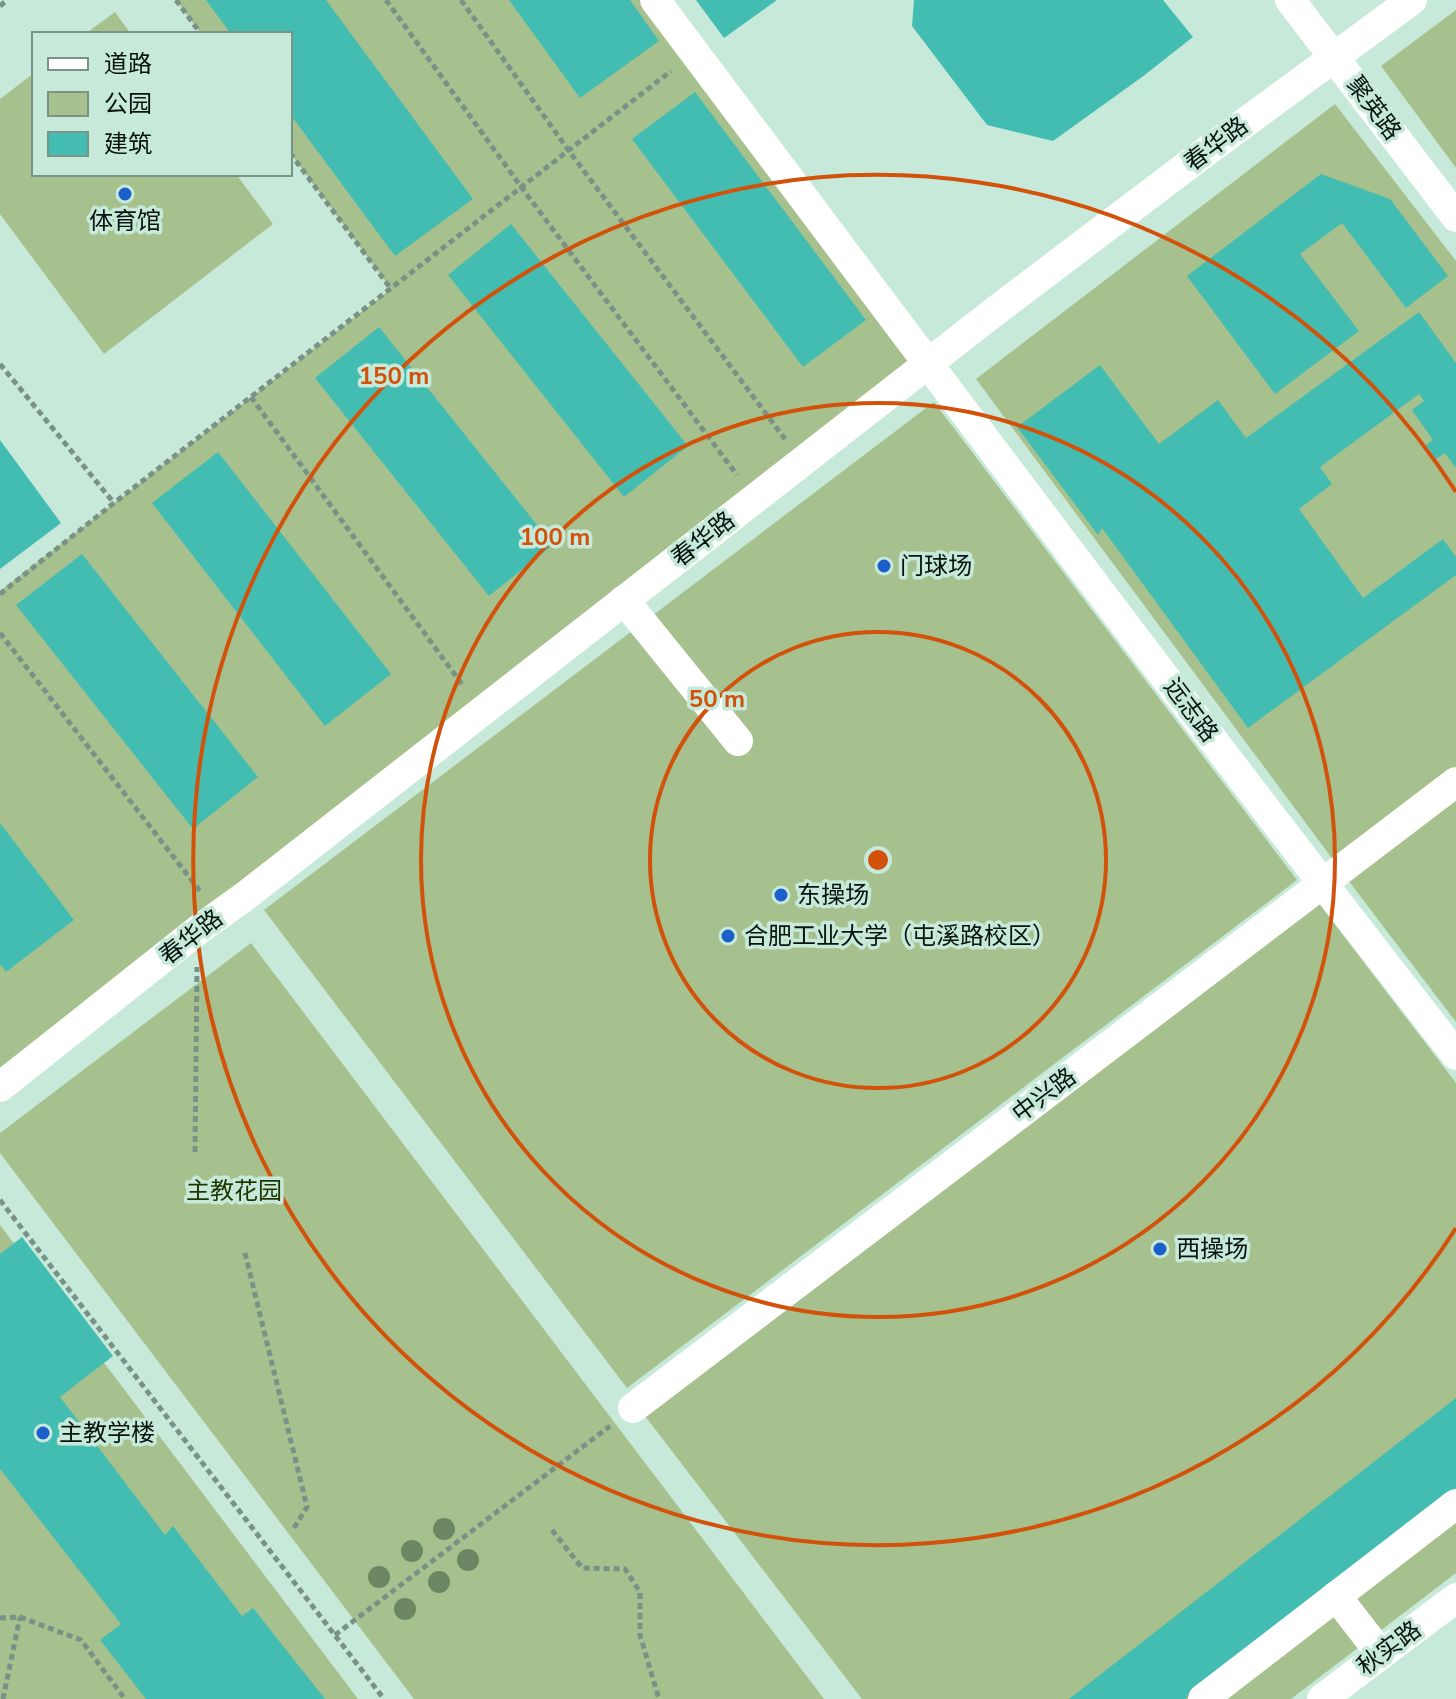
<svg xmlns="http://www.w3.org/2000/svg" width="1456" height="1699" viewBox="0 0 1456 1699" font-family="'Nunito Sans','Noto Sans SC',sans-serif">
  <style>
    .green { fill: #a6c18d }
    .building { fill: #43bdb1 }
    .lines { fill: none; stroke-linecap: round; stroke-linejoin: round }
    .path { stroke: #799287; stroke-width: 5; stroke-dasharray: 6 4; stroke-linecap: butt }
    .minor { stroke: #fff; stroke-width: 30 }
    .tree { fill: #6a8662 }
    .ring { fill: none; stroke: #d2520c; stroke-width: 4 }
    .poi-dot { fill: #1c5fca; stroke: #c7e9da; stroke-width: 3 }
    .labels { text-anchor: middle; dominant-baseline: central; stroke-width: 7; stroke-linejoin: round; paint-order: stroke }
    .street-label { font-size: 24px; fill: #07130e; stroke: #c7e9da }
    .poi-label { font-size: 24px; fill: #07130e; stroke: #c7e9da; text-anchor: start }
    .park-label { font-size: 24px; fill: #1e3500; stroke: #c7e9da }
    .centre { fill: #d2520c; stroke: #c7e9da; stroke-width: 4 }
    .ring-label { font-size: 24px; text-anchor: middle; font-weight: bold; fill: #d2520c; stroke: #c7e9da; stroke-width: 7; stroke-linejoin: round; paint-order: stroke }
  </style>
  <rect width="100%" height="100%" fill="#c7e9da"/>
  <g class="green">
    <path d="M176,0h481l271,364 -928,724v-497l391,-302 -101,-136v-119h-89z"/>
    <path d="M1456,10v158l-75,-102z"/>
    <path d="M115,12l16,22h-46z"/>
    <path d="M34,73v101h202l37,50 -169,130 -104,-140v-115z"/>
    <path d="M1335,104l121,157v761l-99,-130 -381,-513z"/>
    <path d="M934,402l363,478 -670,508 -363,-478z"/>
    <path d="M1317,901l139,182v490l-165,126h-429l-217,-283z"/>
    <path d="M251,943l573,756h-410l-414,-546v-20z"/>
    <path d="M0,1225l358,474h-358z"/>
  </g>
  <g class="building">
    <path d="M206,0h120l147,199 -78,57 -105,-142v-80h-59z"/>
    <path d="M509,0h121l29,41 -79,57z"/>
    <path d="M696,0h81l-53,38z"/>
    <path d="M914,0h249l30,37 -51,40 -89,64 -66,-16 -75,-99z"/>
    <path d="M695,92l171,228 -63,47 -171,-228z"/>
    <path d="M1321,174l69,25 58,77 -42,32 -64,-85 -42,31 59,77 -84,63 -88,-118z"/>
    <path d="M511,224l177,222 -64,51 -176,-222z"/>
    <path d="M1419,312l37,51v105l-11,-15 -9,6 -10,-14 7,-5 -21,-30 12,-9 -5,-7 -99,73 12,17 -33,25 64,89 80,-59 13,18v18l-208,153 -146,-200 -4,7 -81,-108 83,-62 59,79 59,-44 28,38z"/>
    <path d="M379,327l174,218 -64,51 -174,-218z"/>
    <path d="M0,440l61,83 -61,46z"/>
    <path d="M218,452l173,222 -66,52 -173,-223z"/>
    <path d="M82,554l176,223 -65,52 -177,-224z"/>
    <path d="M0,823l74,97 -68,52 -6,-8z"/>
    <path d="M22,1237l91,119 -53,41 105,138 8,-9 69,90 11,-8 72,91h-179l-46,-59 21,-16 -121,-155v-215z"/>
    <path d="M1456,1398v90l-271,211h-116z"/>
  </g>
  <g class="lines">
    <g class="path">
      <path d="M176,0l25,34"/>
      <path d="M386,0l136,188 215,287"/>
      <path d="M461,0l108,151 216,288"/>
      <path d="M0,6l7,-6"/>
      <path d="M290,153l101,136"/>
      <path d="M0,364l114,139"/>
      <path d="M251,397l213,290"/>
      <path d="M0,594l114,-91 557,-432"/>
      <path d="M0,633l200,258"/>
      <path d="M195,1152l2,-185"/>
      <path d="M0,1200l384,499"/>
      <path d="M245,1253l62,254 -15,24"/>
      <path d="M552,1530l30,38 43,1 15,23v43l19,64"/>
      <path d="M0,1618l20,-1 61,23 44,59"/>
      <path d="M335,1635l275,-209"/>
      <path d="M3,1699l17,-82"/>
    </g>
    <g class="minor">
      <path d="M655,0c265,353 529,707 801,1055"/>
      <path d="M1290,0l166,217"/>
      <path d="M624,600l114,141"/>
      <path d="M0,1087l198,-157 46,-33 754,-588 210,-159 204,-150"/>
      <path d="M633,1408l823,-626"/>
      <path d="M1336,1596l45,58"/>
      <path d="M1203,1699l253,-195"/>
      <path d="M1322,1699l134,-101"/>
    </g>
  </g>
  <g class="tree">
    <circle cx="444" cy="1529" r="11"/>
    <circle cx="412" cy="1551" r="11"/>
    <circle cx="468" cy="1560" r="11"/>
    <circle cx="379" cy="1577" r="11"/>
    <circle cx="439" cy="1582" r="11"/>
    <circle cx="405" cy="1609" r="11"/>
  </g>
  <g class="ring">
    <circle cx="878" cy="860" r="228"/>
    <circle cx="878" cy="860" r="457"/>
    <path d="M1456 1228A685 685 0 1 1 1456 492"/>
  </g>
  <g class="poi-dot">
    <circle cx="125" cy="194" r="8"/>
    <circle cx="884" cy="566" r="8"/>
    <circle cx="781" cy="895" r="8"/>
    <circle cx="728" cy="936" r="8"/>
    <circle cx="1160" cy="1249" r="8"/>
    <circle cx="43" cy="1433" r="8"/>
  </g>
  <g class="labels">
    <g class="street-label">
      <text transform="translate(1374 108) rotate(53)">聚英路</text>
      <text transform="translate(1216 144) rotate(-37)">春华路</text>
      <text transform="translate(703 539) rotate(-38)">春华路</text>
      <text transform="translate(1191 710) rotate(53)">远志路</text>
      <text transform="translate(191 937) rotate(-38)">春华路</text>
      <text transform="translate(1044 1095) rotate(-37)">中兴路</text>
      <text transform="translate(1389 1648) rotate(-37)">秋实路</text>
    </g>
    <g class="poi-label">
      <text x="125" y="221" text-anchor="middle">体育馆</text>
      <text x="900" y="566">门球场</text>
      <text x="797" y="895">东操场</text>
      <text x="744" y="936">合肥工业大学（屯溪路校区）</text>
      <text x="1176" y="1249">西操场</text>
      <text x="59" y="1433">主教学楼</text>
    </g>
    <g class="park-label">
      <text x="234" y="1191">主教花园</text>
    </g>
  </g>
  <circle cx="878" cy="860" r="12" class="centre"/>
  <g class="ring-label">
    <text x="394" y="384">150 m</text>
    <text x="555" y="545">100 m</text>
    <text x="717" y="707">50 m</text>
  </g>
  <rect x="32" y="32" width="260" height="144" fill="#c7e9da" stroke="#7a9388" stroke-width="2"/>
  <rect x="48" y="58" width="40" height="12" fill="#ffffff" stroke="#7a9388" stroke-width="2"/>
  <text x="104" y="72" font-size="24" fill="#07130e">道路</text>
  <rect x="48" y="92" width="40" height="24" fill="#a6c18d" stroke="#7a9388" stroke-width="2"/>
  <text x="104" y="112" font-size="24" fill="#07130e">公园</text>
  <rect x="48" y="132" width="40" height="24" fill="#43bdb1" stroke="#7a9388" stroke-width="2"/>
  <text x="104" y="152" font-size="24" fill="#07130e">建筑</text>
</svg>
